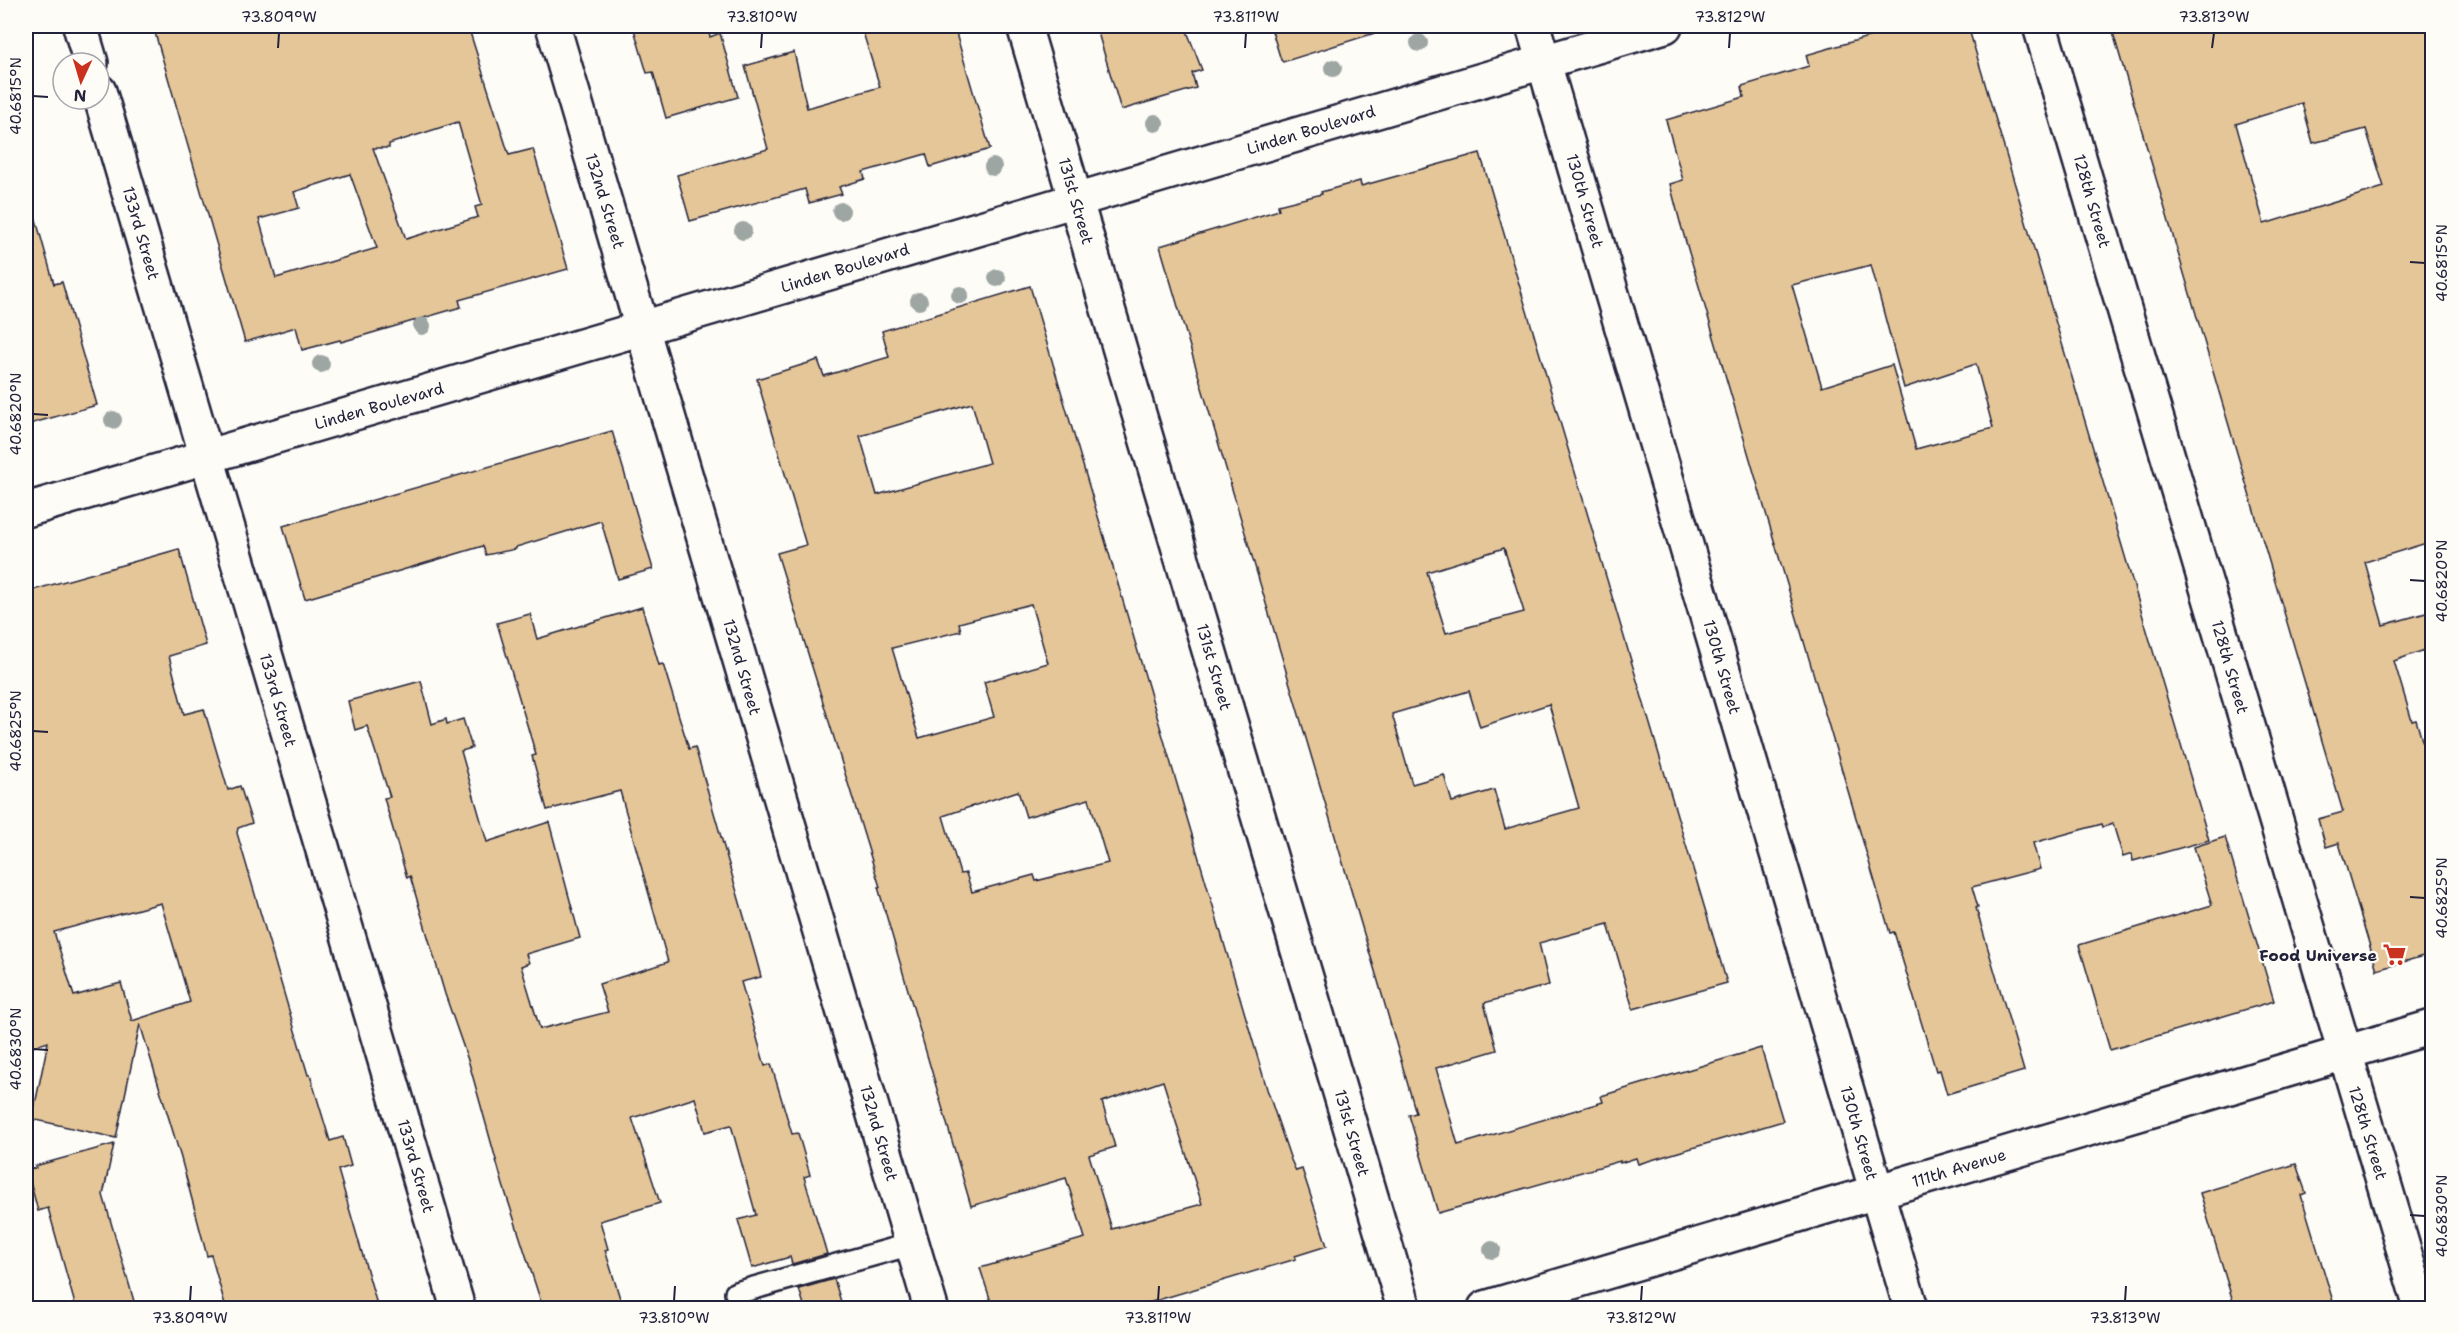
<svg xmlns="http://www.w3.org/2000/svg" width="2458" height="1334" viewBox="0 0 2458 1334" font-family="'Shantell Sans',sans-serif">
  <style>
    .building { fill: #e5c698; stroke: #22223b; stroke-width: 1.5; fill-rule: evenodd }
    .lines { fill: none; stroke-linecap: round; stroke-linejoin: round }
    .lane-casing { stroke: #22223b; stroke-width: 26 }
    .street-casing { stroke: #22223b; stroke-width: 38 }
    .secondary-casing { stroke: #22223b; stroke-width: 38 }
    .lane { stroke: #fdfcf7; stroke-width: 21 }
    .street { stroke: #fdfcf7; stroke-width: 33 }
    .secondary { stroke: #fdfcf7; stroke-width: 33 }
    .tree { fill: #9ea6a3 }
    .ticks { fill: none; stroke: #22223b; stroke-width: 2 }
    .labels { text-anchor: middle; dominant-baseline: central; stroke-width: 4.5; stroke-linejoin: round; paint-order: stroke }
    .street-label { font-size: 16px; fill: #22223b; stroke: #fdfcf7 }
    .poi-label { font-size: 16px; font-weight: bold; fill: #22223b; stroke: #fdfcf7; text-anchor: end }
    .neatline { fill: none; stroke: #22223b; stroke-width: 2 }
    .ticks-label { font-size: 15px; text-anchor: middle; fill: #22223b }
  </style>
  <rect width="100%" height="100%" fill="#fdfcf7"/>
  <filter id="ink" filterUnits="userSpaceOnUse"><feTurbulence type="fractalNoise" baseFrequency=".0167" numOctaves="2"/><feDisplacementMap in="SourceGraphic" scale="12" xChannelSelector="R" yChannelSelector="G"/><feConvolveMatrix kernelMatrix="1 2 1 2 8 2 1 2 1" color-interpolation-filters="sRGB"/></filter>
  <g filter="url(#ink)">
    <g class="building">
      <path d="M153,26h315l41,129 24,-6 35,120 -109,31 2,7 -120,35 -1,-2 -38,10 -6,-23 -51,15zM458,122l24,83 -7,2 3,10 -72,22 -33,-91h16v-4zM350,174l27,74 -101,30 -17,-59 40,-11 -5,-16z"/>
      <path d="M633,26h74l3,11 10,-4 18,64 -72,21 -13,-46 -6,1z"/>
      <path d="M861,26h96v11l33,112 -60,18 -4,-13 -63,18 2,7 -26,8 3,7 -33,9 -4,-14 -115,32 -13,-46 91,-26 -23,-83 49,-14 13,56 73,-21z"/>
      <path d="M1096,26h89l17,44 -10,3 4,15 -75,22z"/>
      <path d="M1292,26h85l1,6 -95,30 -2,-2 -9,-29z"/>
      <path d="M1906,26h62l241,814 -76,21 -1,-7 -9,3 -10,-33 -10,3 -1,-3 -69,19 7,26 -68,18 6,20 -2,1 48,163 -77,23 -7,-24 -4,1 -42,-139 -4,1 -210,-711 -10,-38 13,-4 -17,-60 78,-23 -2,-11 67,-20 -3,-11zM1871,265l33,123 72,-24 17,64 -77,21 -24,-84 -70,22 -30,-102z"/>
      <path d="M2111,26h322v389l-6,2 6,18v106l-68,21 18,63 50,-14v36l-39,14 18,60 4,-1 17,58v175l-56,17 -38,-127 -13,4 -8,-28 25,-7zM2302,103l11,40 53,-14 18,58 -120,37 -28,-100z"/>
      <path d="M1480,153l247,830 -94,26 -25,-85 -69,19 10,42 -65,18 13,47 -61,18 22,77 145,-43 -2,-6 160,-48 22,73 -145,43 -2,-6 -16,5v-2l-182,52 -29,-98 7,-2 -33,-115 -223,-752 119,-36 -1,-5 44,-11 -1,-2 39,-11 1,5zM1504,548l20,64 -78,21 -19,-61zM1469,691l11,36 69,-23 30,104 -74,21 -11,-39 -42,12 -8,-27 -32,9 -20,-70z"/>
      <path d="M35,216l19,68 8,-2 35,123 -71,20v-207z"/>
      <path d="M1030,286l237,803 24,71 5,11 6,-2 25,77 -32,10 1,3 -165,49h-138l-13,-40 105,-30 -19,-60 -95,28 -93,-319h2l-103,-334 29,-8 -49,-166 61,-19 6,16 65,-19 -7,-26zM972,403l17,60 -112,32 -17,-59zM1031,604l17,59 -64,19 10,35 -75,21 -27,-90 69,-17 -2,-8zM1018,791l8,26 63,-18 19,64 -72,18 -2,-6 -62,17 -6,-19 -6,1 -17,-58zM1163,1081l39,123 -90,25 -23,-74 26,-8 -13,-45z"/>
      <path d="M612,431l41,138 -35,10 -17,-58 -85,26v2l-30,6 -3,-9 -178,53 -22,-73z"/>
      <path d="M179,549l27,96 -37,11 15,58 20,-5 24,81 12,-4 12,37 -14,5 -1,5 71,242h2l20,66 13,-4 8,29 -13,4 40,138h-152l-15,-53 -4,1 -26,-98 -41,-134 -24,114 -84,-19 16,-77 -22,7v-457zM161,903l29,99 -58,19 -11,-38 -47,13 -20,-64z"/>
      <path d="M642,607l17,58 4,-1 26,85 6,-2 61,211 5,19 -20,5 24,84 6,-2 21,70 6,-1 12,42 -6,2 23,77 -35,10 -2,-7 -38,11 -14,-48 18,-5 -25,-90 -26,7 -10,-34 -63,20 28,85 -60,18 8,28 -3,1 18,58h-80l-40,-123 -34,-122 -24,-69 -35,-118 -3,2 -23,-80 6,-1 -23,-71 -12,4 -7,-29 73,-20 11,43 14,-5 1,5 16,-5 9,29 -11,3 26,91 62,-20 31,116 -54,16 3,9 -8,3 19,63 68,-17 -9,-28 69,-22 -48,-171 -73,19 -15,-54 4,-1 -39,-132 33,-9 7,25z"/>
      <path d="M2225,837l49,164 -164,49 -31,-105 133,-40 -18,-58z"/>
      <path d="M114,1144l-11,51 33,113h-60l-28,-100 -10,3 -11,-41 9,-2 -1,-2z"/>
      <path d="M2296,1164l10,29 -5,2 34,113h-100l-35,-115z"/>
      <path d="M834,1279l9,29h-38l-6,-19z"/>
    </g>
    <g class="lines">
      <defs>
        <path id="lane" d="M736,1293l176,-49"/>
        <g id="street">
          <path d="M80,26l11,37"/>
          <path d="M553,26l378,1282"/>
          <path d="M1024,26l380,1282"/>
          <path d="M2040,26l381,1282"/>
          <path d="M99,91l359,1217"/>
          <path d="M1485,1308l947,-281"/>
        </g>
        <g id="secondary">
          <path d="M1533,26l378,1282"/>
          <path d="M26,510l1639,-484"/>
        </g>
      </defs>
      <use href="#lane" class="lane-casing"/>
      <use href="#street" class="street-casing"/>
      <use href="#secondary" class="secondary-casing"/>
      <use href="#lane" class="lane"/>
      <use href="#street" class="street"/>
      <use href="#secondary" class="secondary"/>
    </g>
    <g class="tree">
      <circle cx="1419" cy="43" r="9"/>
      <circle cx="1333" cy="68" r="9"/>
      <circle cx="1155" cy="123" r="9"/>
      <circle cx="993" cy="167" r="9"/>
      <circle cx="841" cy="211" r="9"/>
      <circle cx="743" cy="231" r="9"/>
      <circle cx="997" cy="278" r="9"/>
      <circle cx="960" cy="295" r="9"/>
      <circle cx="919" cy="301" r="9"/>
      <circle cx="422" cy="326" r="9"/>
      <circle cx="321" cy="364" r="9"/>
      <circle cx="113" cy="420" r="9"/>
      <circle cx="1492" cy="1250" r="9"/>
    </g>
  </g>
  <path class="ticks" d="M278,48l1,-15M761,48l1,-15M1245,48l1,-15M1729,48l1,-15M2212,48l2,-15M33,96l15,1M2410,262l15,1M33,414l15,1M2410,580l15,1M33,731l15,1M2410,897l15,1M33,1049l15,1M2410,1215l15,1M190,1301l1,-15M674,1301l1,-15M1158,1301l1,-15M1641,1301l1,-15M2125,1301l1,-15"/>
  <defs>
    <symbol id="supermarket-bare" viewBox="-9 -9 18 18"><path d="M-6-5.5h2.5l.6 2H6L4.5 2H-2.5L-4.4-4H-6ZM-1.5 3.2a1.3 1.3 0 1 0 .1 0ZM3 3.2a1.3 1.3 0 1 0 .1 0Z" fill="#c8321e" stroke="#fdfcf7" stroke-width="2.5" paint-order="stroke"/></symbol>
  </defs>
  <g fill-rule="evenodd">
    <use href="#supermarket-bare" x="2378" y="938" width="33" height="33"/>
  </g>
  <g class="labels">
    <g class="street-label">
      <text transform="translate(1311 130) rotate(-17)">Linden Boulevard</text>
      <text transform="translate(605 201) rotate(73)">132nd Street</text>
      <text transform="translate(1076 201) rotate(74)">131st Street</text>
      <text transform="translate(1585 201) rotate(74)">130th Street</text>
      <text transform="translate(2092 201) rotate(74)">128th Street</text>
      <text transform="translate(141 233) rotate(74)">133rd Street</text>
      <text transform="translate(845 268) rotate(-17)">Linden Boulevard</text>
      <text transform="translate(379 406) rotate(-16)">Linden Boulevard</text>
      <text transform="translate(742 667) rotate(74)">132nd Street</text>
      <text transform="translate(1214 667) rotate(74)">131st Street</text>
      <text transform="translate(1722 667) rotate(74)">130th Street</text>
      <text transform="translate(2230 667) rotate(74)">128th Street</text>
      <text transform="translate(278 700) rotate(74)">133rd Street</text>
      <text transform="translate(879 1133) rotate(74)">132nd Street</text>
      <text transform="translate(1352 1133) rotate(74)">131st Street</text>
      <text transform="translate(1859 1133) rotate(74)">130th Street</text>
      <text transform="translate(2368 1133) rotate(73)">128th Street</text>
      <text transform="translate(416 1166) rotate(74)">133rd Street</text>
      <text transform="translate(1959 1168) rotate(-17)">111th Avenue</text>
    </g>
    <g class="poi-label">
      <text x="2377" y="955">Food Universe</text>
    </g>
  </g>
  <rect width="2458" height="1334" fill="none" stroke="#fdfcf7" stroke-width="66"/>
  <g transform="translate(81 81) rotate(184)"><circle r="28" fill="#fdfcf7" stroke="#a5a5ac" stroke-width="1.5"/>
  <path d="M0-4.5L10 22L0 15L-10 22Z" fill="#c8321e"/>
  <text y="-9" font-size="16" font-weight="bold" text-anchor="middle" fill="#22223b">N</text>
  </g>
  <rect x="33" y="33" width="2392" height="1268" class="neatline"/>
  <g class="ticks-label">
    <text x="279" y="22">73.809°W</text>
    <text x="762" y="22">73.810°W</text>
    <text x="1246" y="22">73.811°W</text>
    <text x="1730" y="22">73.812°W</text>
    <text x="2214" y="22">73.813°W</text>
    <text transform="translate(16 96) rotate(-90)" y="5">40.6815°N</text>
    <text transform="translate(2442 263) rotate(-90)" y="5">40.6815°N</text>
    <text transform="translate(16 414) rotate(-90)" y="5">40.6820°N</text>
    <text transform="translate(2442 581) rotate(-90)" y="5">40.6820°N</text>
    <text transform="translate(16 731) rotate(-90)" y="5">40.6825°N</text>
    <text transform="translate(2442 898) rotate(-90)" y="5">40.6825°N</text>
    <text transform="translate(16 1049) rotate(-90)" y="5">40.6830°N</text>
    <text transform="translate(2442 1216) rotate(-90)" y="5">40.6830°N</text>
    <text x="190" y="1323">73.809°W</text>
    <text x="674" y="1323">73.810°W</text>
    <text x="1158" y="1323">73.811°W</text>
    <text x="1641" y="1323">73.812°W</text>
    <text x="2125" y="1323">73.813°W</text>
  </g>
</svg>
